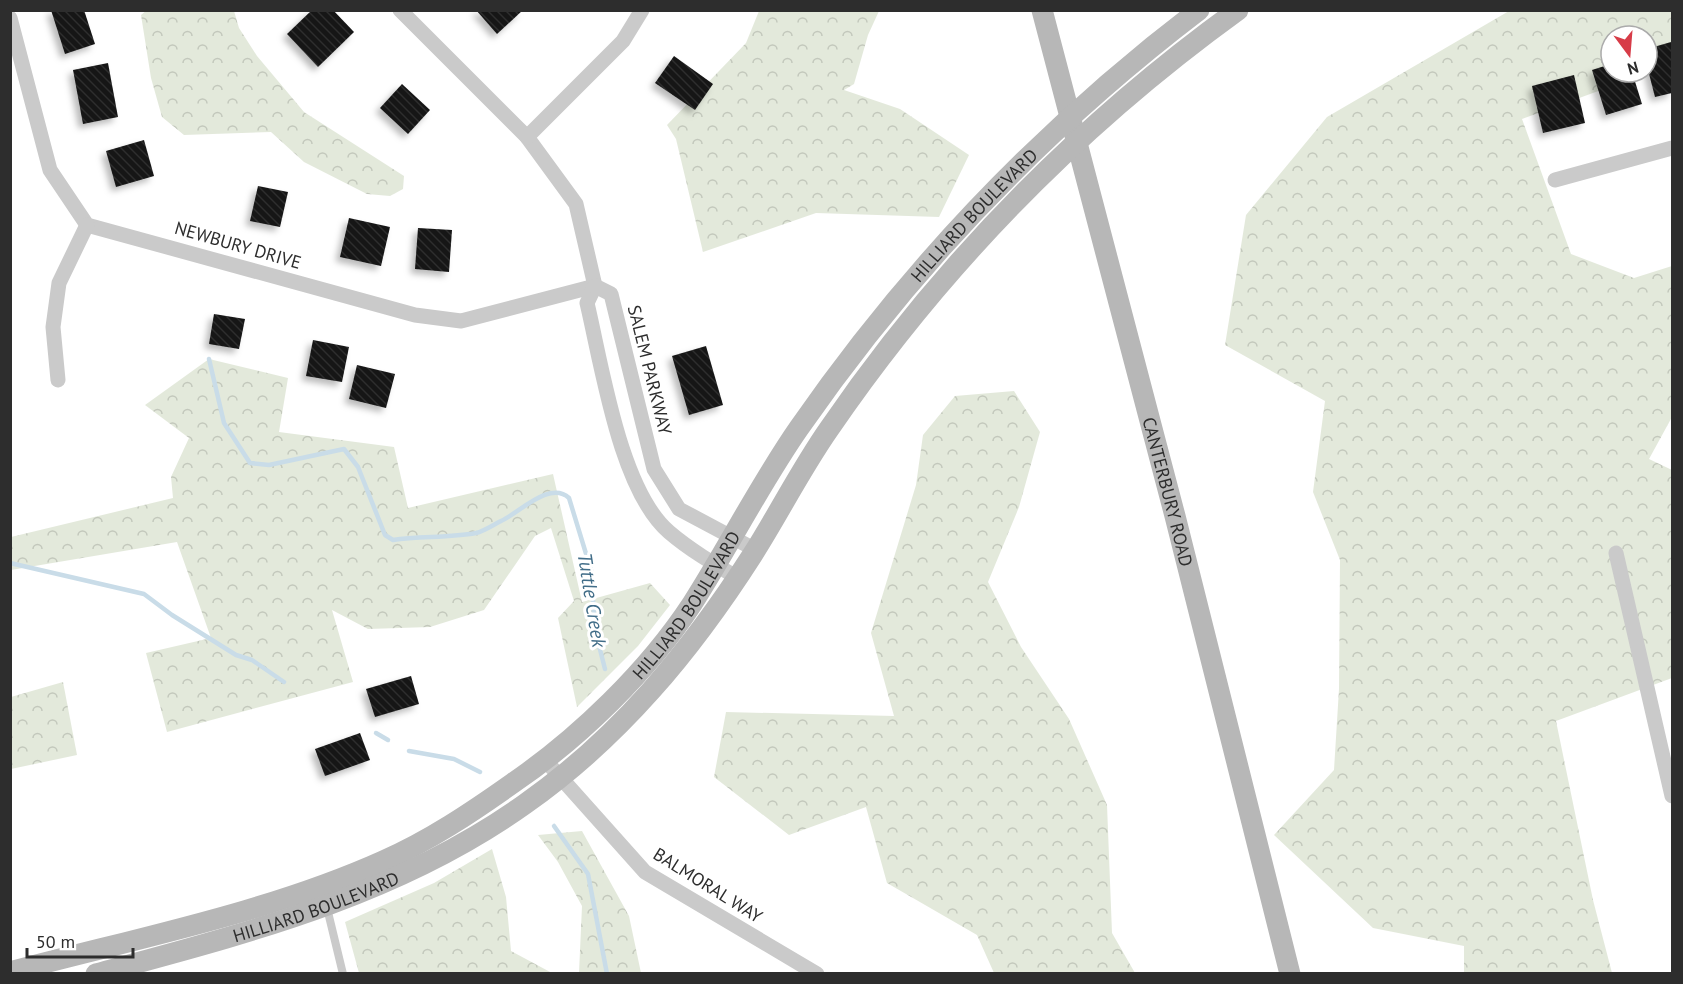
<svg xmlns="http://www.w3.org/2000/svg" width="1683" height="984" viewBox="0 0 1683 984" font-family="'PT Sans',sans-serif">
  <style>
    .forest { fill: url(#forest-crowns); fill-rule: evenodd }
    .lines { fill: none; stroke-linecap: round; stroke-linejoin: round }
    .stream { stroke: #c9dce8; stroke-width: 4.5 }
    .building { fill: url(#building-back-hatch); filter: url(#shadow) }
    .lane { stroke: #cacaca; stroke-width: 8 }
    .street { stroke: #cacaca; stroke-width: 15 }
    .secondary { stroke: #b7b7b7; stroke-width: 21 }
    .labels { text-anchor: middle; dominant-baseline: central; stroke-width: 6; stroke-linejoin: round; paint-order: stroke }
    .street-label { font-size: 18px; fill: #2d2d2d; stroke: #fff }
    .water-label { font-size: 20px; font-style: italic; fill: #416d88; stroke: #fff }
  </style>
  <defs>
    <pattern id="forest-crowns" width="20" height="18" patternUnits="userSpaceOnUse" patternTransform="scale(1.5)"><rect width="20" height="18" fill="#e3e9db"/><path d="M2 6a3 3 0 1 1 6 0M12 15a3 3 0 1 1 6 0" fill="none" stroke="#c3c8bc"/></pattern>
    <pattern id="building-back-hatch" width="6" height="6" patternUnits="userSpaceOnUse" patternTransform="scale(1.5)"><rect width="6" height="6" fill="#141414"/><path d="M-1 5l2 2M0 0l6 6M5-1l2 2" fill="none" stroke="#2e2e2e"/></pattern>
    <filter id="shadow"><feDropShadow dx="-4.5" dy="4.5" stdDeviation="3" flood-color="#0004"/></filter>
  </defs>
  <rect width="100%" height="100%" fill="#fff"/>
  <g class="forest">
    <path d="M147,10l87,1 5,17 18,28 47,56 100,64 -1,13 -13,7 -23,-2 -63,-32 -33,-30 -87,3 -22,-18 -11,-39 -10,-63z"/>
    <path d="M759,11h120l-11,24 -14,49 -10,6 56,19 69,46 -30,62 -123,-4 -113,39 -27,-113 -9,-14 79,-82z"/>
    <path d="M1509,11h163v53l-150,55 49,135 63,24 38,-12v151l-23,42 23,11v208l-116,43 37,179 19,73h-148v-27l-91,-18 -99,-93 60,-65 5,-81 1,-129 -27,-68 12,-91 -100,-56 21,-130 81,-98zM1611,36h36v36h-36z"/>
    <path d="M209,359l79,19 -9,54 115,15 14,61 145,-34 29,128 68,-19 20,22 -32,41 -61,61 -19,-89 16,-17 -23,-73 -16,8 -51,74 -54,17 -62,2 -36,-19 21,72 -186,50 -21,-79 65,-15 -34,-96 -166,28v-33l162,-39 -2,-21 18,-39 -44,-33z"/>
    <path d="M1014,391l26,41 -21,75 -31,75 33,65 48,72 38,86 5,128 23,40h-141l-17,-38 -90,-52 -21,-76 -77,28 -75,-58 12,-65 168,4 -23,-83 45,-148 7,-50 32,-39z"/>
    <path d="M63,682l14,73 -66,14v-72z"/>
    <path d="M582,831l47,85 12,57h-62l3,-67 -24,-44 -20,-27z"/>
    <path d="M492,849l14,48 5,54 41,22h-193l-14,-51 89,-39z"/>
  </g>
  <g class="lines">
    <g class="stream">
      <path d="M209,359l15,64 26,40 19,2 75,-16 14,18 27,68 8,5c27,-4 56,-2 83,-7 8,-2 17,-8 25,-12 18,-8 49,-41 68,-23l22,72 4,60 10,39"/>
      <path d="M10,563l134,31 28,21 64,40 16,5 32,22"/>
      <path d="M376,733l12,7"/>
      <path d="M409,751l45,8 26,13"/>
      <path d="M554,826l34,48 19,100"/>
    </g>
  </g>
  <g class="building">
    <path d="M51,10h33l11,34 -30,10z"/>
    <path d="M312,10h21l21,22 -36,35 -31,-33z"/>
    <path d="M476,10h47l-26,24z"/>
    <path d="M1671,42l1,51 -17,4 -8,-31v-17z"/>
    <path d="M674,56l39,28 -18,26 -40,-27z"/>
    <path d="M108,63l10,54 -35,7 -10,-54z"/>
    <path d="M1611,64v8h21l10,32 -36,11 -14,-45z"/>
    <path d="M1574,75l11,48 -42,10 -11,-47z"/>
    <path d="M402,84l28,26 -22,24 -28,-26z"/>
    <path d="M144,140l10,36 -38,11 -10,-36z"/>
    <path d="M258,186l30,6 -8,35 -30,-6z"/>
    <path d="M349,218l41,9 -9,39 -41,-9z"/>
    <path d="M418,228l34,2 -3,42 -34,-3z"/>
    <path d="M214,314l31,5 -6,30 -30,-5z"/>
    <path d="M313,340l36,7 -7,35 -36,-6z"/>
    <path d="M706,346l17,59 -34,10 -17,-59z"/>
    <path d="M357,365l38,9 -9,34 -37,-9z"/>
    <path d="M411,676l8,28 -44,13 -9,-28z"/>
    <path d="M360,733l10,27 -45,16 -10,-27z"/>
  </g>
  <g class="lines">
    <path class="lane" d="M327,908l16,66"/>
    <g class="street">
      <path d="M400,10l127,127 49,67 19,82"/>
      <path d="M10,18l40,152 37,55 328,90 46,6 134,-35"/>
      <path d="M527,137l96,-96 19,-31"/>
      <path d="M1555,180l117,-32"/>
      <path d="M595,286l-8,17c15,63 33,187 82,229 21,18 45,32 69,46"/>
      <path d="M595,286l16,8 43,175 25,40 77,41"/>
      <path d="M58,380l-5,-53 6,-44 28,-58"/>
      <path d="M1616,553l56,243"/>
      <path d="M545,760l100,112 172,102"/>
    </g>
    <g class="secondary">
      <path id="s1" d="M1042,10l133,506 115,458"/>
      <path id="s2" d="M10,972c123,-33 257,-59 373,-111 46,-20 89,-49 130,-78 66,-45 135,-112 179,-179 37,-58 68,-120 107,-176 111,-160 245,-300 400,-418"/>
      <path id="s3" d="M96,974c151,-41 300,-78 429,-170 94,-66 166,-153 228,-250 26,-41 48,-85 76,-125 111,-162 250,-304 409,-419"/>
    </g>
  </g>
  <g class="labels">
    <g class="street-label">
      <text stroke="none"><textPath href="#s2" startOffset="1278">HILLIARD BOULEVARD</textPath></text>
      <text transform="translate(238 245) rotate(16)">NEWBURY DRIVE</text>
      <text transform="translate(650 370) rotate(76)">SALEM PARKWAY</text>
      <text stroke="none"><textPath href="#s1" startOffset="498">CANTERBURY ROAD</textPath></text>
      <text stroke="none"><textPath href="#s2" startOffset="792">HILLIARD BOULEVARD</textPath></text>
      <text transform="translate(708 885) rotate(32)">BALMORAL WAY</text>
      <text stroke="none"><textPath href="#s3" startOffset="230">HILLIARD BOULEVARD</textPath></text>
    </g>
    <g class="water-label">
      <text transform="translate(592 600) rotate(81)">Tuttle Creek</text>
    </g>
  </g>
  <rect width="1683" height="984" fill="none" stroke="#2d2d2d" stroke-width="24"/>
  <g transform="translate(1629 54) rotate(164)"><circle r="28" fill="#ffffff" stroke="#ababab" stroke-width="1.5"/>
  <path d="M0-4.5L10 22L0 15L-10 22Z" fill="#d73c48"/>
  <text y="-9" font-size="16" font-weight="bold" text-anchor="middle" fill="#2d2d2d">N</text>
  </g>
  <path d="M27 948v9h106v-9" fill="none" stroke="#2d2d2d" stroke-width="3"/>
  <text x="36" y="948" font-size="18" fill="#2d2d2d" stroke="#ffffff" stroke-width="4.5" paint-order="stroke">50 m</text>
</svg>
